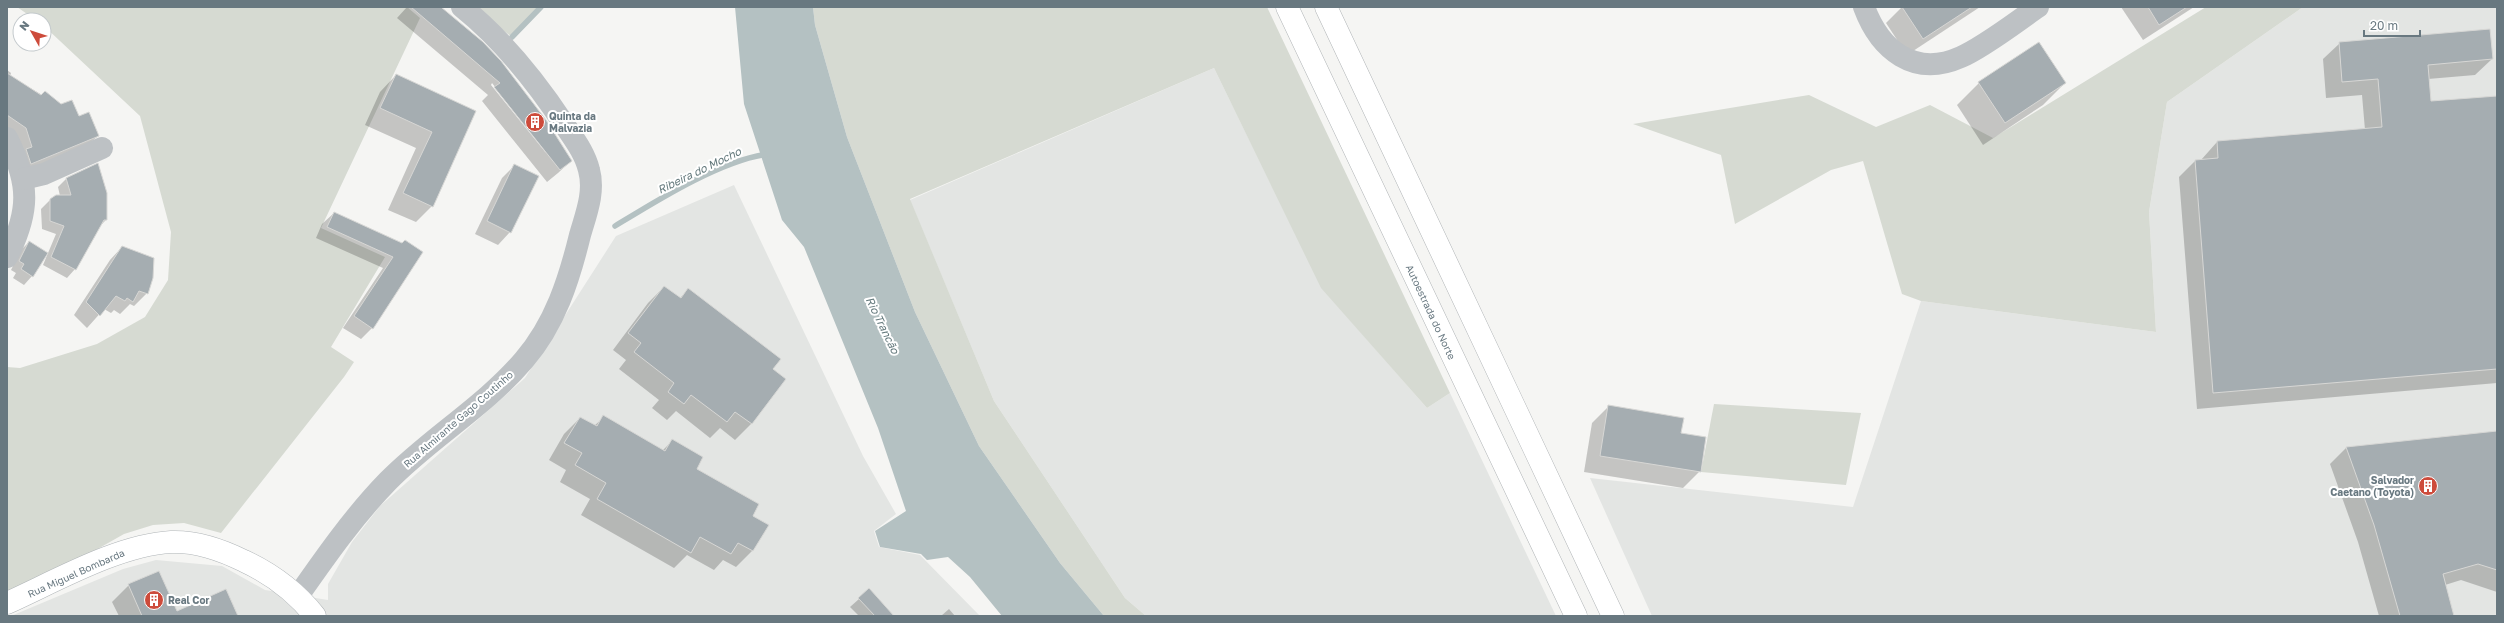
<svg xmlns="http://www.w3.org/2000/svg" width="2504" height="623" viewBox="0 0 2504 623" font-family="'Golos Text',sans-serif">
  <style>
    .built { fill: #e3e5e3 }
    .green { fill: #d6dad2 }
    .water { fill: #b4c1c2 }
    .shadow { fill: #0003; fill-rule: evenodd }
    .lines { fill: none; stroke-linecap: round; stroke-linejoin: round }
    .stream { stroke: #b4c1c2; stroke-width: 5.5 }
    .building { fill: #a5adb1; stroke: #d7d7d5 }
    .secondary-casing { stroke: #b0b5b8; stroke-width: 23 }
    .motorway-casing { stroke: #b1b5b7; stroke-width: 23 }
    .minor { stroke: #bdc1c4; stroke-width: 22 }
    .tertiary { stroke: #bdc1c4; stroke-width: 22 }
    .secondary { stroke: #fff; stroke-width: 22 }
    .motorway { stroke: #fff; stroke-width: 22 }
    .labels { text-anchor: middle; dominant-baseline: central; stroke-width: 4; stroke-linejoin: round; paint-order: stroke }
    .poi-label { font-size: 10px; font-weight: bold; fill: #687880; stroke: #fff; text-anchor: start }
    .street-label { font-size: 10px; fill: #687880; stroke: #fff }
    .water-label { font-size: 11px; font-style: italic; fill: #64797c; stroke: #fff }
  </style>
  <rect width="100%" height="100%" fill="#f5f5f3"/>
  <g class="built">
    <path d="M2303,7l194,1v608h-845l-62,-138 263,29 68,-206 235,31 -7,-120 18,-110z"/>
    <path d="M1214,68l108,220 105,120 23,-15 106,223h-410l-21,-18 -131,-197 -84,-201z"/>
    <path d="M734,185l129,271 33,58 -22,17 5,16 41,8 60,61h-969l112,-47 33,-9 66,6 43,24 63,10v-16l24,-42 28,-36 145,-128 91,-142z"/>
  </g>
  <g class="green">
    <path d="M17,7h390l13,11 -99,210 64,29 -54,90 23,15 -10,15 -123,156 -37,-10 -31,2 -29,9 -53,30 -64,28v-225l13,1 77,-24 48,-27 23,-37 3,-48 -31,-116 -96,-90v-6h-8z"/>
    <path d="M472,7h69l-29,30z"/>
    <path d="M813,7h454l183,386 -23,15 -106,-120 -107,-220 -304,131 84,202 131,197 21,18h-42l-44,-53 -81,-117 -64,-134 -68,-175 -32,-112z"/>
    <path d="M2206,7h97l-136,95 -18,110 7,120 -235,-31 -19,-7 -39,-133 -32,9 -96,54 -14,-69 -88,-31 176,-29 67,32 54,-22 63,33z"/>
    <path d="M1714,404l147,9 -15,72 -145,-13z"/>
  </g>
  <path class="water" d="M735,7h78l2,18 32,112 68,175 64,134 81,117 44,53h-102l-32,-39 -22,-20 -21,3 -6,-6 -41,-7 -5,-16 31,-20 -28,-83 -74,-181 -22,-27 -38,-116z"/>
  <g class="shadow">
    <path d="M407,7h32l132,154 -13,12 -11,9 -65,-81 6,-6 -91,-77zM492,83l52,66 2,4 -55,-68z"/>
    <path d="M1902,7h78l-73,48 -21,-32z"/>
    <path d="M2121,7h73l-51,33z"/>
    <path d="M2340,43l152,16 -17,16 -47,4 2,23 67,-5v286l-300,26 -18,-232 16,-16 6,-1 16,-18 148,-12 -3,-35 -36,3 -3,-39z"/>
    <path d="M7,70l4,3 -1,3 69,41 19,19 -9,8 -66,28 -16,-43z"/>
    <path d="M396,75l79,36 -43,95 -16,16 -28,-12 28,-62 -51,-23 15,-33z"/>
    <path d="M1979,83h86l-22,22 -60,40 -26,-40z"/>
    <path d="M515,165l-5,67 -12,13 -23,-11 27,-56z"/>
    <path d="M66,179l40,41 -8,8 -23,41 -8,9 -24,-13 13,-31 -14,-5 -1,-20 9,-9 10,-4 -2,-9z"/>
    <path d="M334,213l68,31 -30,84 -11,11 -18,-11 40,-60 -67,-30 6,-14z"/>
    <path d="M29,242l3,34 -8,9 -11,-7 3,-5 -5,-3 10,-20z"/>
    <path d="M122,247l25,46 -13,13 -4,-2 -10,10 -6,-4 -3,3 -7,-4 -17,19 -13,-13 36,-55z"/>
    <path d="M664,287l15,12 9,-9 96,89 -33,45 -16,16 -15,-12 -10,10 -34,-27 -9,9 -15,-12 7,-8 -40,-31 7,-9 -13,-10 35,-47z"/>
    <path d="M1608,407l92,64 -17,17 -99,-16 8,-49z"/>
    <path d="M604,417l59,33 9,-9 24,28 56,47v35l-16,16 -13,-7 -9,10 -27,-15 -13,13 -93,-53 9,-16 -30,-17 6,-12 -17,-10 15,-26 16,-16 14,8z"/>
    <path d="M2497,432v160l-36,-12 -16,5 8,31h-74l-21,-74 -28,-78 16,-16z"/>
    <path d="M129,585l47,27 61,4h-118l-7,-14z"/>
    <path d="M859,599l22,17h-22l-9,-9z"/>
    <path d="M949,609l6,7h-14z"/>
  </g>
  <g class="lines">
    <g class="stream">
      <path d="M512,37l29,-30"/>
      <path d="M615,226c41,-25 106,-66 153,-72"/>
    </g>
  </g>
  <g class="building">
    <path d="M411,7h30l42,35 18,19 45,59 26,41 -12,9 -66,-83 6,-4z"/>
    <path d="M1902,7h70l-49,32z"/>
    <path d="M2148,7h39l-28,18z"/>
    <path d="M2490,29l3,30 -65,6 3,36 66,-5v273l-284,24 -18,-233 23,-2 -1,-17 165,-14 -4,-48 -36,3 -3,-40z"/>
    <path d="M2039,42l27,41 -61,40 -27,-41z"/>
    <path d="M7,73l34,22 4,-4 16,13 11,-4 7,16 10,-4 10,24 -68,28 -5,-15 6,-2 -6,-19 -19,-13z"/>
    <path d="M396,74l80,37 -43,96 -30,-14 29,-61 -52,-24z"/>
    <path d="M98,163l9,30v27h-3l-28,50 -25,-13 13,-31 -14,-5v-22l6,-4h15l-5,-17z"/>
    <path d="M514,164l25,12 -28,57 -24,-12z"/>
    <path d="M334,212l68,31 3,-3 18,12 -50,77 -19,-13 39,-59 -66,-30z"/>
    <path d="M29,241l19,12 -15,24 -12,-8 3,-5 -5,-3z"/>
    <path d="M122,246l32,12 -1,20 -5,16 -9,-3 -6,11 -6,-4 -2,3 -9,-5 -16,20 -14,-14z"/>
    <path d="M664,286l17,12 7,-10 93,71 -8,10 13,10 -34,45 -17,-12 -8,10 -36,-27 -7,9 -16,-12 6,-9 -40,-31 7,-9 -13,-10z"/>
    <path d="M1608,405l76,13 -3,15 25,4 -5,35 -101,-16z"/>
    <path d="M603,415l62,36 7,-12 31,18 -6,12 62,35 -6,12 16,9 -16,26 -15,-8 -7,11 -31,-17 -9,16 -94,-54 9,-16 -31,-18 7,-12 -18,-10 16,-26 17,9z"/>
    <path d="M2497,431v139l-19,-6 -35,10 11,42h-54l-26,-91 -28,-78z"/>
    <path d="M159,571l18,40 49,-22 12,27h-96l-14,-32z"/>
    <path d="M869,588l25,28h-19l-17,-18z"/>
  </g>
  <g class="lines">
    <defs>
      <path id="secondary" d="M7,603c49,-22 111,-58 164,-61 25,-1 51,8 73,19 28,13 51,30 71,55"/>
      <g id="motorway">
        <path d="M1287,7l289,609"/>
        <path d="M1326,7l287,609"/>
      </g>
    </defs>
    <use href="#secondary" class="secondary-casing"/>
    <use href="#motorway" class="motorway-casing"/>
    <g class="minor">
      <path d="M1864,7c16,43 50,71 97,50 23,-10 55,-35 77,-50"/>
      <path d="M7,138c23,46 23,73 0,119"/>
      <path d="M23,179l21,-5 58,-26"/>
    </g>
    <path class="tertiary" d="M298,596c28,-40 56,-80 90,-115 42,-43 97,-75 136,-121 31,-36 45,-80 56,-125 6,-21 15,-43 9,-65 -4,-17 -15,-31 -25,-46 -29,-44 -61,-84 -102,-117"/>
    <use href="#secondary" class="secondary"/>
    <use href="#motorway" class="motorway"/>
  </g>
  <defs>
    <symbol id="building-disc" viewBox="-11 -11 22 22"><circle r="9.5" fill="#cd4b3b" stroke="#fff"/><path d="M-4-6H4V6H1V3H-1V6H-4ZM-2.5-4.3h1.7v1.8h-1.7ZM.8-4.3h1.7v1.8H.8ZM-2.5-1h1.7V.8h-1.7ZM.8-1h1.7V.8H.8Z" fill="#fff"/></symbol>
  </defs>
  <g fill-rule="evenodd">
    <use href="#building-disc" x="524" y="111" width="22" height="22"/>
    <use href="#building-disc" x="2417" y="475" width="22" height="22"/>
    <use href="#building-disc" x="143" y="589" width="22" height="22"/>
  </g>
  <g class="labels">
    <g class="poi-label">
      <text x="549" y="116">Quinta da<tspan x="549" dy="12">Malvazia</tspan></text>
      <text x="2414" y="480" text-anchor="end">Salvador<tspan x="2414" dy="12">Caetano (Toyota)</tspan></text>
      <text x="168" y="600">Real Cor</text>
    </g>
    <g class="street-label">
      <text transform="translate(1431 312) rotate(65)">Autoestrada do Norte</text>
      <text transform="translate(458 419) rotate(-41)">Rua Almirante Gago Coutinho</text>
      <text transform="translate(76 573) rotate(-24)">Rua Miguel Bombarda</text>
    </g>
    <g class="water-label">
      <text transform="translate(699 170) rotate(-26)">Ribeira do Mocho</text>
      <text transform="translate(883 325) rotate(64)">Rio Trancão</text>
    </g>
  </g>
  <rect width="2504" height="623" fill="none" stroke="#687880" stroke-width="16"/>
  <g transform="translate(32 32) rotate(309)"><circle r="19" fill="#ffffff" stroke="#c3c9cc"/>
  <path d="M0-3L7 15L0 10L-7 15Z" fill="#cd4b3b"/>
  <text y="-6" font-size="11" font-weight="bold" text-anchor="middle" fill="#687880">N</text>
  </g>
  <path d="M2364 30v6h56v-6" fill="none" stroke="#687880" stroke-width="2"/>
  <text x="2370" y="30" font-size="12" fill="#687880" stroke="#ffffff" stroke-width="3" paint-order="stroke">20 m</text>
</svg>
